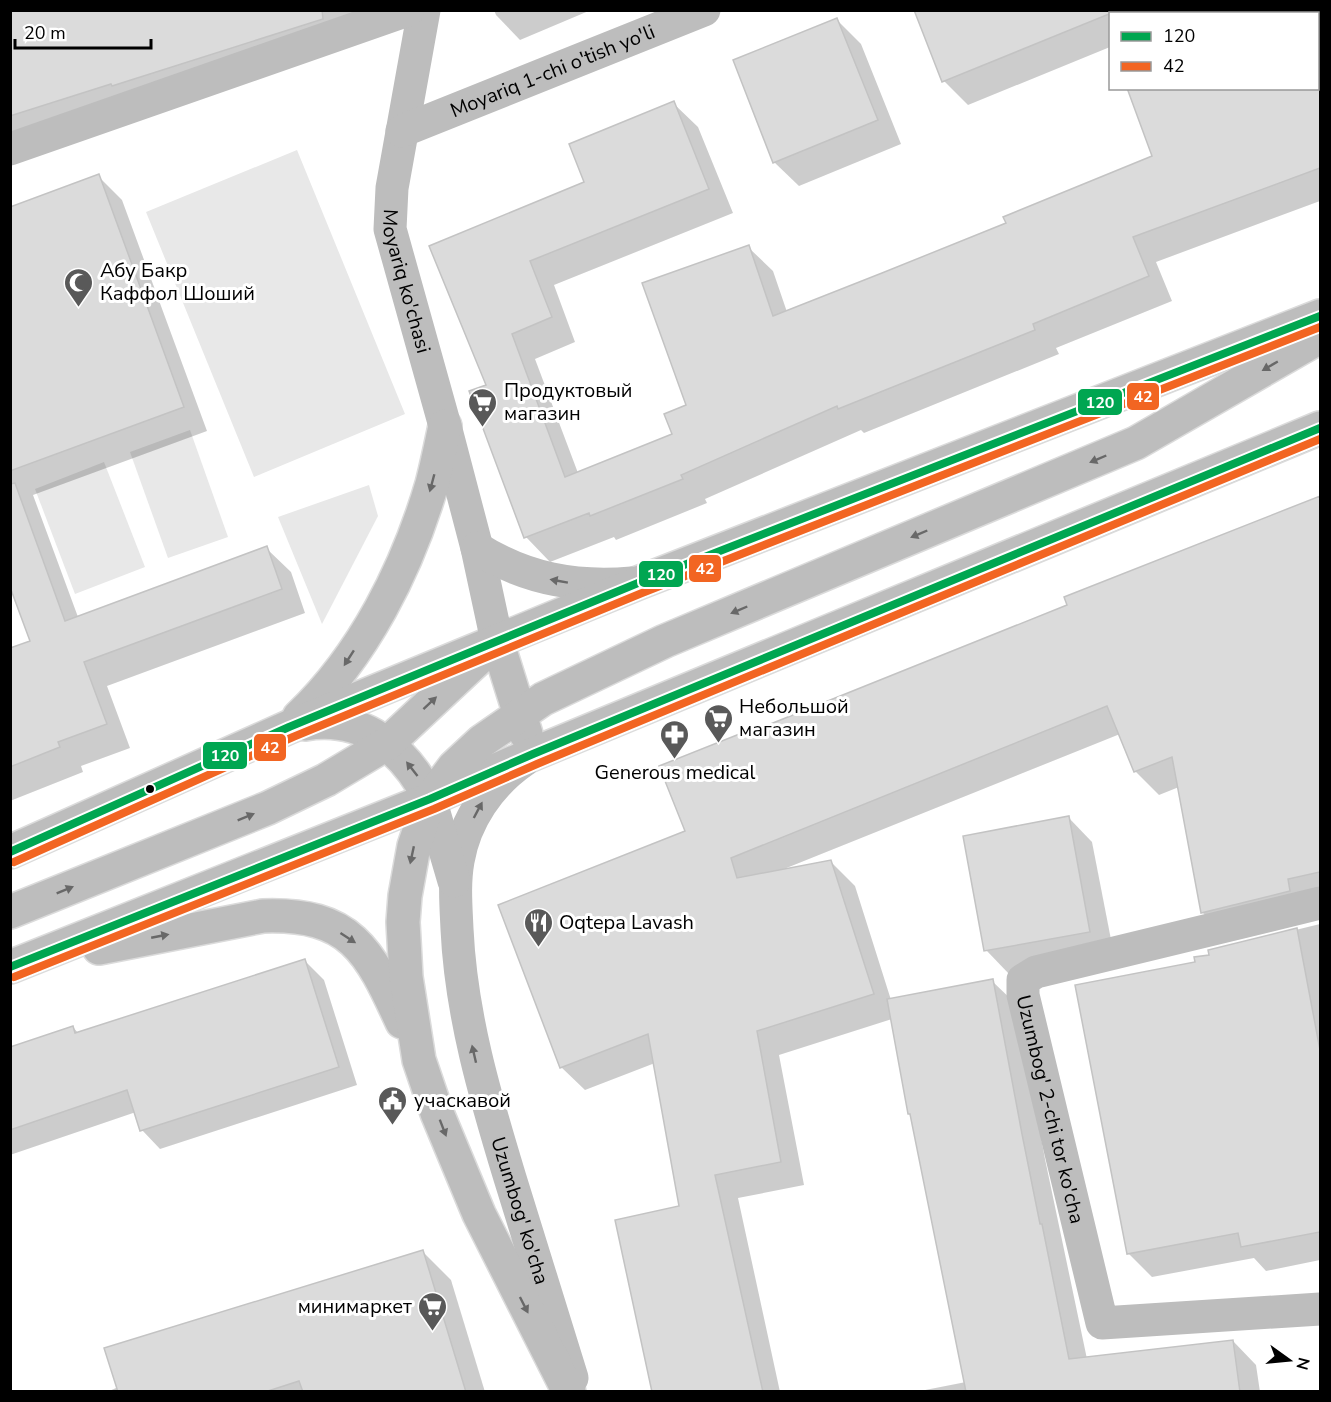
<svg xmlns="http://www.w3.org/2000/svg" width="1331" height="1402" viewBox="0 0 1331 1402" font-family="'Nunito Sans',sans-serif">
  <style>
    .green { fill: #e8e8e8 }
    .shadow { fill: #0003 }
    .building { fill: #dbdbdb; stroke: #c3c3c3; stroke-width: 1.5 }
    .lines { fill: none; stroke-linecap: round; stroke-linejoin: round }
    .major-casing { stroke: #dbdbdb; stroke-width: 36 }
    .minor { stroke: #bdbdbd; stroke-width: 33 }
    .major { stroke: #bdbdbd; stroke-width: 33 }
    .bus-1-casing { stroke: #fff; stroke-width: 12 }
    .bus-2-casing { stroke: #fff; stroke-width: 12 }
    .bus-1 { stroke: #00a651; stroke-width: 8 }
    .bus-2 { stroke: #f26522; stroke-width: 8 }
    .oneway { fill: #686868 }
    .bus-dot { fill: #000; stroke: #fff; stroke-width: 2 }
    .labels { text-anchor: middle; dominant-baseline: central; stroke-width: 6; stroke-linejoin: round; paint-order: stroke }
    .street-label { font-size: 20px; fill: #000; stroke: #fff }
    .poi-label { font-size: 20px; fill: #000; stroke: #fff; text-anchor: start }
    .line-badge { stroke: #fff; stroke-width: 2 }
    .badge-label { font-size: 16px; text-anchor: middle; font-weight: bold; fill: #fff }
  </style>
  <rect width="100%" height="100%" fill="#fff"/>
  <g class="green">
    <path d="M297,150l108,264 -151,63 -108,-265z"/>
    <path d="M190,430l38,107 -60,21 -38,-106z"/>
    <path d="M104,462l41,105 -70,27 -40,-105z"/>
    <path d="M369,485l9,31 -56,108 -44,-107z"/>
  </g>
  <g class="shadow">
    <path d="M10,10h363l-363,138z"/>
    <path d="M494,10h97l-71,30 -24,-25z"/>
    <path d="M916,10h291l-7,4h-90v33l-142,58 -24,-24z"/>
    <path d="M837,20l24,24 40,100 -102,42 -25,-24z"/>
    <path d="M1320,24v177l-164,61 16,39 -116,47 3,6 -195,79 -3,-3 -156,69 2,4 -91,37 -2,-3 -64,25 -24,-25 -55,-145 17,-6 -57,-139 155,-64 87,-80 25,24 35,86 -179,72 21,57 -40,17 43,114 96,-39 14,-29 60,-158 25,24 14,41 221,-88 310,-136v-62z"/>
    <path d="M98,176l24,24 85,231 -174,64 45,122 188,-69 25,24 14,41 -198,73 23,62 -49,18 2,6 -73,29v-151l22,-9 -22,-58v-374z"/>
    <path d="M1320,498v232l-104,42v1l104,-19v159l-94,23 -24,-24 -23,-125 -20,8 -24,-24 -15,-37 -336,135 47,-7 24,24 36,114 101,-19 24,23 29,155 42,200 146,-18 23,24 4,27h-345l51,-10 -74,-363 -113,36 25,130 -66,13 42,194h-126l27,-185 -26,-144 -70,27 -24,-23 126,-235 62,-97 320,-129 132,-60z"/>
    <path d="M1068,817l24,25 22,113 -104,20 -24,-25z"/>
    <path d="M1320,924v336l-54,11 -12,-13 -102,19 -24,-24 68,-290 15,-7 -1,-5z"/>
    <path d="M305,961l19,19 33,105 -197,64 -18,-19 -6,-18 -126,43v-107l63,-21 5,6z"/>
    <path d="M423,1252l28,28 34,112h-378z"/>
  </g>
  <g class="building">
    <path d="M10,10h312l1,9 -211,67 -1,-2 -101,32z"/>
    <path d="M914,10h200v2l-172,70z"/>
    <path d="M837,18l41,102 -105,43 -40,-103z"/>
    <path d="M1127,88h193v80l-187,69 16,39 -116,48 2,6 -197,79 -1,-3 -156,69 2,4 -93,37 -1,-3 -65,25 -55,-147 17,-6 -57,-139 155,-64 -15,-38 105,-43 35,88 -179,72 22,56 -40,17 53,143 107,-43 -8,-20 22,-9 -44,-122 107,-38 24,71 109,-43 124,-50 -3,-6 149,-61z"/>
    <path d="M99,174l85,233 -174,64v-264z"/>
    <path d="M15,483l50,138 202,-75 15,43 -198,73 23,62 -49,18 2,5 -50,20v-119l20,-7 -20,-54v-103z"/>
    <path d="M1320,496v376l-32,7 2,12 -89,22 -29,-156 -38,15 -27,-66 -376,152 6,20 94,-18 43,134 -117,37 24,131 -66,13 48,217h-111l-37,-172 64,-14 -31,-172 -88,34 -62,-163 187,-74 -26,-65 88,-35 1,2 319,-128 -3,-8z"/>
    <path d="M1069,816l21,116 -106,19 -21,-115z"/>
    <path d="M1297,928l23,122v182l-79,15 -3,-14 -111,21 -52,-269 120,-23 -1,-5 15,-2 -1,-5z"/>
    <path d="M305,959l34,108 -199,64 -13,-41 -117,40v-83l63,-21 2,7z"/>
    <path d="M993,979l29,155 18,90h2l27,135 164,-19 7,52h-274l-56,-278h-2l-21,-115z"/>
    <path d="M423,1250l43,142h-163l-4,-11 -34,11h-147l-14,-44z"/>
  </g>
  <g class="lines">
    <defs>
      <g id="major">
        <path d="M497,641l29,93"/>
        <path d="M299,717c65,-62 108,-148 133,-233 5,-19 9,-39 13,-58"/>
        <path d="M305,724c59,-10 100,26 125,75"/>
        <path d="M10,852l279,-125 349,-144 682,-267"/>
        <path d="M10,912l258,-104 58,-28 62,-37 93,-87"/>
        <path d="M99,948l164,-32c88,-3 106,34 139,106"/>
        <path d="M10,967l420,-168 103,-45 787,-326"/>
        <path d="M569,1392l-90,-178 -42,-101 -18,-53 -13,-83 -3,-55 2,-26 9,-50 16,-47 24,-32 28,-26 61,-42 122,-58 471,-198 184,-106"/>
      </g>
    </defs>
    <use href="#major" class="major-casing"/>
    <g class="minor">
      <path id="s1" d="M424,10l-32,178 -2,41 55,197 32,122 20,93"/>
      <path id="s2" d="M402,131l302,-121"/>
      <path d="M10,149l398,-139"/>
      <path d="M477,548c48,31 99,40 155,35"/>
      <path id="s3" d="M523,761c-33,23 -58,59 -65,100 -4,23 -2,45 -1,68 4,86 28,167 53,249 21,67 41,133 62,200"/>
      <path d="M430,799l24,82"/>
      <path id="s4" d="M1320,903l-284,69 -13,8v15l79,328 218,-14"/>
    </g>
    <use href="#major" class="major"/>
    <defs>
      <g id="bus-1">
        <path d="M10,852l279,-125 349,-144 682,-267"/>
        <path d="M10,967l420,-168 103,-45 787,-326"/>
      </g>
      <g id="bus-2">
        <path d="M14,862l279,-125 349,-144 678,-266"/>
        <path d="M14,977l420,-168 103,-45 783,-325"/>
      </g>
    </defs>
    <use href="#bus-1" class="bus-1-casing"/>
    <use href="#bus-2" class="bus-2-casing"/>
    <use href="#bus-1" class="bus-1"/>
    <use href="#bus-2" class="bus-2"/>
  </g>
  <defs><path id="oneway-solid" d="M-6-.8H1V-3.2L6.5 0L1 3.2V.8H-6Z" transform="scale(1.5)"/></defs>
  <g class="oneway">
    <use href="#oneway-solid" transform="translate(1270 366) rotate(150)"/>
    <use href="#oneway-solid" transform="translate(1098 459) rotate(157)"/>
    <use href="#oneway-solid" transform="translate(432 483) rotate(105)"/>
    <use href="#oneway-solid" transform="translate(919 534) rotate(157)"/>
    <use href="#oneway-solid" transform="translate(559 581) rotate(-170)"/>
    <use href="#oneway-solid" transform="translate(739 610) rotate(157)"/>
    <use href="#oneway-solid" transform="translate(349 658) rotate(123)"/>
    <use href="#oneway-solid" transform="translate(430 703) rotate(-43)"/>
    <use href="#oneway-solid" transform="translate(412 769) rotate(-128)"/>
    <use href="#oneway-solid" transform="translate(478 810) rotate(-62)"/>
    <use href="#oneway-solid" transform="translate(246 817) rotate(-22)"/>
    <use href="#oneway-solid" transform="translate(412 855) rotate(102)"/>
    <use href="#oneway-solid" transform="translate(65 890) rotate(-22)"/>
    <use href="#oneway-solid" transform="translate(160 936) rotate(-11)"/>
    <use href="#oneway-solid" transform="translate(348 938) rotate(33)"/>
    <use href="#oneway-solid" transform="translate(474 1054) rotate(-103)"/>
    <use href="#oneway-solid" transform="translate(443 1128) rotate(69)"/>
    <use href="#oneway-solid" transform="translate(524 1305) rotate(63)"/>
  </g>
  <defs>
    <symbol id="mosque-pin" viewBox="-11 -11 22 30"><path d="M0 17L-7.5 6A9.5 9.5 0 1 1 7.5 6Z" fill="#595959" stroke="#fff"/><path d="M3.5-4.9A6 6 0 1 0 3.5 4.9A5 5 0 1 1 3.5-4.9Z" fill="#fff"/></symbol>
    <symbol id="supermarket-pin" viewBox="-11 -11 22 30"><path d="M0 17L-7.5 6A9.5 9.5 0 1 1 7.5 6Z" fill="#595959" stroke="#fff"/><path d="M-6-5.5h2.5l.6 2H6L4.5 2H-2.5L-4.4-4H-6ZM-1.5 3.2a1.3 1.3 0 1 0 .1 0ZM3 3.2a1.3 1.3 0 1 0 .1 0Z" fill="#fff"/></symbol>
    <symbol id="pharmacy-pin" viewBox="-11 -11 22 30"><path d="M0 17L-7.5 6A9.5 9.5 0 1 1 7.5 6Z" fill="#595959" stroke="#fff"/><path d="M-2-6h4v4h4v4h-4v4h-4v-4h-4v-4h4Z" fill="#fff"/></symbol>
    <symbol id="restaurant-pin" viewBox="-11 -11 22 30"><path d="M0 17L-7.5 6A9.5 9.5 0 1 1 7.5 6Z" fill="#595959" stroke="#fff"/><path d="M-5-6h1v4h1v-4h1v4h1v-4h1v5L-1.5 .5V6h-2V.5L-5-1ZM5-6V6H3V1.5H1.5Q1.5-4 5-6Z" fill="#fff"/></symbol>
    <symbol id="civic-pin" viewBox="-11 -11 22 30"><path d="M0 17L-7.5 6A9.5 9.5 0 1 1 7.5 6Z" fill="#595959" stroke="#fff"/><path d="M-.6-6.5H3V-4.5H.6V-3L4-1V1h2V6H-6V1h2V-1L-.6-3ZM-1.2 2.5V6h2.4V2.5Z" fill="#fff"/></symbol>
  </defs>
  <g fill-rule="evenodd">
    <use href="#mosque-pin" x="62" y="266" width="33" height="45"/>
    <use href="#supermarket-pin" x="466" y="386" width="33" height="45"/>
    <use href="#supermarket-pin" x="702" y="702" width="33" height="45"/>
    <use href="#pharmacy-pin" x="658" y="718" width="33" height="45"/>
    <use href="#restaurant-pin" x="522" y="906" width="33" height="45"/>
    <use href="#civic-pin" x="376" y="1084" width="33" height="45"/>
    <use href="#supermarket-pin" x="416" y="1290" width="33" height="45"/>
  </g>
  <circle class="bus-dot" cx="150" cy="789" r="5"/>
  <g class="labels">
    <g class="street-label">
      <text stroke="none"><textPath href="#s2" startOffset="162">Moyariq 1-chi o'tish yo'li</textPath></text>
      <text stroke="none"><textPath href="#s1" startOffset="276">Moyariq ko'chasi</textPath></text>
      <text stroke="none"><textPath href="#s4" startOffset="440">Uzumbog' 2-chi tor ko'cha</textPath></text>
      <text stroke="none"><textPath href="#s3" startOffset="480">Uzumbog' ko'cha</textPath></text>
    </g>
    <g class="poi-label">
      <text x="100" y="270">Абу Бакр<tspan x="100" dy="23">Каффол Шоший</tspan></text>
      <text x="504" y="390">Продуктовый<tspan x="504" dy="23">магазин</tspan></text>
      <text x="739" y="706">Небольшой<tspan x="739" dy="23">магазин</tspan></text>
      <text x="675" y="772" text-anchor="middle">Generous medical</text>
      <text x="559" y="922">Oqtepa Lavash</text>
      <text x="414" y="1100">учаскавой</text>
      <text x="412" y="1306" text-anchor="end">минимаркет</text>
    </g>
  </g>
  <g class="line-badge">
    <rect x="1126" y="382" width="34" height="29" rx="6" fill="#f26522"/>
    <rect x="1077" y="388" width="46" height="28" rx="6" fill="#00a651"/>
    <rect x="688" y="554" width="34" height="29" rx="6" fill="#f26522"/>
    <rect x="638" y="560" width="46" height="28" rx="6" fill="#00a651"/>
    <rect x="253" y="733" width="34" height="29" rx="6" fill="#f26522"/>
    <rect x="202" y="741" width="46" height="29" rx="6" fill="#00a651"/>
  </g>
  <g class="badge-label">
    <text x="1143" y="402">42</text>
    <text x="1100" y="408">120</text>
    <text x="705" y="574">42</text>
    <text x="661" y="580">120</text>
    <text x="270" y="753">42</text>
    <text x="225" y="761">120</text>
  </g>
  <rect width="1331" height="1402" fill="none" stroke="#000000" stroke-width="24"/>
  <rect x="1109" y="12" width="210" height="78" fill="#ffffff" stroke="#999999" stroke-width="1.5"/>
  <rect x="1121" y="32" width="30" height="9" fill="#00a651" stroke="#999999" stroke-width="1.5"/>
  <text x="1163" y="42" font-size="18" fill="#000000">120</text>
  <rect x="1121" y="62" width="30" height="9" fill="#f26522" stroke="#999999" stroke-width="1.5"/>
  <text x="1163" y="72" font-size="18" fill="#000000">42</text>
  <g transform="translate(1289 1360) rotate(105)" stroke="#ffffff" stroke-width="4.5" paint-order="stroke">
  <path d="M0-4.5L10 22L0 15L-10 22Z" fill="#000000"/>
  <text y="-9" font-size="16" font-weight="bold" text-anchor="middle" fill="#000000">N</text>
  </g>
  <path d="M15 39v9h136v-9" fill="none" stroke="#000000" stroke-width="3"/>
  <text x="24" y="39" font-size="18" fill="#000000" stroke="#ffffff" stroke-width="4.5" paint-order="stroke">20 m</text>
</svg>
